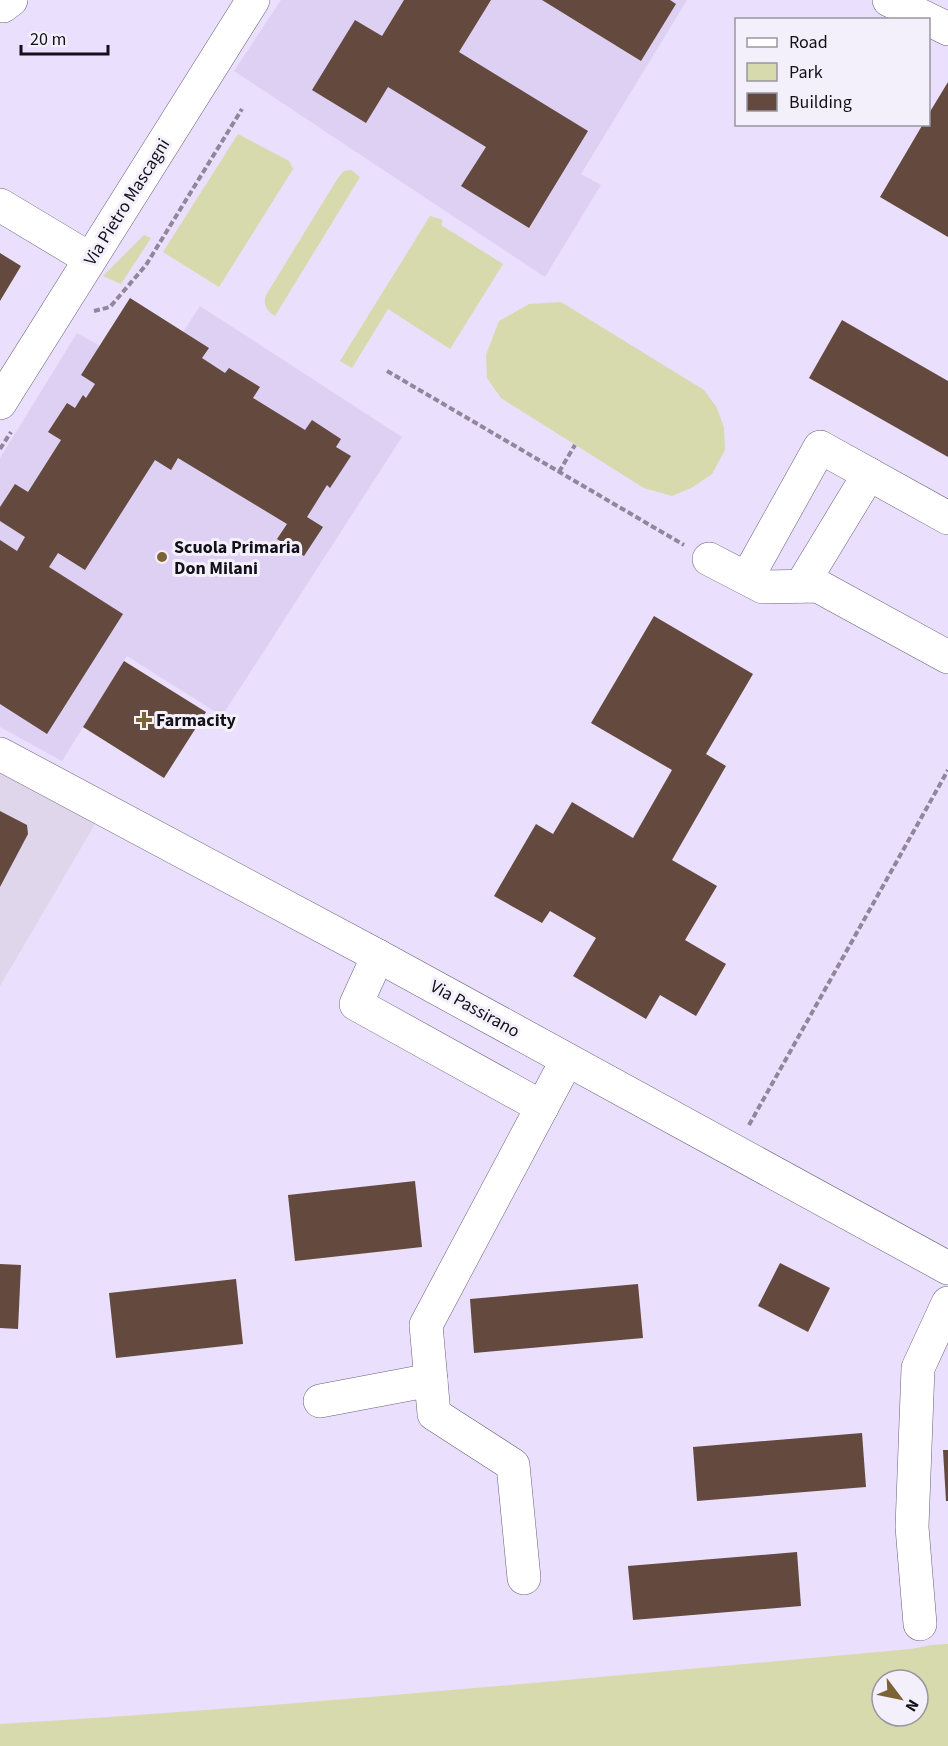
<svg xmlns="http://www.w3.org/2000/svg" width="948" height="1746" viewBox="0 0 948 1746" font-family="'Source Sans 3',sans-serif">
  <style>
    .commercial { fill: #e0d6eb }
    .built { fill: #ddd0f3 }
    .green { fill: #d6daad; fill-rule: evenodd }
    .building { fill: #63493e }
    .lines { fill: none; stroke-linecap: round; stroke-linejoin: round }
    .minor-casing { stroke: #6a6179; stroke-width: 34 }
    .path { stroke: #8f879c; stroke-width: 4; stroke-dasharray: 6 3; stroke-linecap: butt }
    .minor { stroke: #fff; stroke-width: 33 }
    .poi-dot { fill: #7c6334; stroke: #f4f0fb; stroke-width: 2 }
    .labels { text-anchor: middle; dominant-baseline: central; stroke-width: 6; stroke-linejoin: round; paint-order: stroke }
    .street-label { font-size: 18px; fill: #14101a; stroke: #f4f0fb }
    .poi-label { font-size: 18px; font-weight: bold; fill: #14101a; stroke: #f4f0fb; text-anchor: start }
  </style>
  <rect width="100%" height="100%" fill="#eadffc"/>
  <path class="commercial" d="M0,772l95,52 -95,162z"/>
  <g class="built">
    <path d="M281,0h406l-106,174 20,11 -56,92 -311,-206z"/>
    <path d="M130,298l53,34 17,-26 202,131 -180,279 -95,-60 -65,105 -62,-34v-269l77,-125 23,13z"/>
  </g>
  <g class="green">
    <path d="M238,134l51,27 4,8 -74,118 -56,-35z"/>
    <path d="M351,170l9,7 -85,139c-9,-6 -12,-10 -9,-21l72,-117 6,-7z"/>
    <path d="M430,216l13,4 -2,5 62,39 -53,85 -62,-40 -36,59 -12,-7z"/>
    <path d="M144,235l7,3 -30,46 -18,-8z"/>
    <path d="M561,302l143,88 13,18 7,20 1,22 -13,24 -19,13 -21,9 -28,-8 -143,-90 -14,-20 -1,-23 13,-34 30,-17z"/>
    <path d="M948,1644v102h-948v-22c304,-18 607,-48 911,-75l20,-4zM882,1680h36v36h-36z"/>
  </g>
  <g class="building">
    <path d="M404,0h87l-32,52 129,79 -59,97 -68,-42 25,-39 -98,-60 -22,36 -54,-33 43,-70 27,16z"/>
    <path d="M542,0h128l6,4 -35,57z"/>
    <path d="M948,82v155l-68,-40 43,-73h5v-9z"/>
    <path d="M0,253l21,13 -21,35z"/>
    <path d="M130,298l79,50 -7,10 23,15 4,-5 31,19 -7,11 52,32 7,-10 29,19 -5,8 15,9 -21,32 -3,-3 -20,32 16,10 -19,29 -27,-17 10,-15 -109,-66 -7,12 -16,-10 -70,110 -27,-17 -9,14 74,47 -76,120 -47,-30v-164l17,11 8,-14 -25,-16v-14l15,-23 13,8 33,-52 -13,-8 19,-29 8,5 8,-13 3,3 9,-14 -14,-9z"/>
    <path d="M842,320l106,61v76l-139,-79z"/>
    <path d="M654,616l99,58 -47,80 20,12 -54,94 45,26 -32,54 41,24 -30,52 -36,-21 -14,24 -73,-43 23,-38 -46,-27 -8,12 -48,-27 42,-72 17,10 19,-32 61,36 39,-68 -81,-47z"/>
    <path d="M124,661l82,51 -42,66 -81,-51z"/>
    <path d="M0,811l27,14 1,9 -28,53z"/>
    <path d="M415,1181l7,66 -127,14 -7,-66z"/>
    <path d="M780,1263l50,25 -22,44 -50,-26z"/>
    <path d="M0,1264l21,1 -3,64 -18,-1z"/>
    <path d="M236,1279l7,65 -127,14 -7,-65z"/>
    <path d="M638,1284l5,54 -169,15 -4,-54z"/>
    <path d="M862,1433l4,54 -169,14 -4,-54z"/>
    <path d="M943,1450h5v51h-2z"/>
    <path d="M797,1552l4,54 -168,14 -5,-54z"/>
  </g>
  <g class="lines">
    <defs>
      <g id="minor">
        <path d="M889,0l59,29"/>
        <path d="M0,5l3,1 8,-6"/>
        <path d="M0,205l90,54"/>
        <path d="M0,403l253,-403"/>
        <path d="M709,559l54,28 55,-1 130,71"/>
        <path d="M747,578l73,-131 128,71"/>
        <path d="M801,586l68,-112"/>
        <path d="M0,754l378,202 570,312"/>
        <path d="M378,956l-22,48 186,103"/>
        <path d="M320,1401l111,-21"/>
        <path d="M524,1578l-11,-113 -79,-51 -8,-89 141,-265"/>
        <path d="M920,1624l-8,-97 6,-159 30,-65"/>
      </g>
    </defs>
    <use href="#minor" class="minor-casing"/>
    <g class="path">
      <path d="M94,311l16,-4 36,-42 96,-156"/>
      <path d="M387,371l297,174"/>
      <path d="M0,449l11,-17"/>
      <path d="M559,472l16,-27"/>
      <path d="M749,1125l199,-355"/>
    </g>
    <use href="#minor" class="minor"/>
  </g>
  <g class="poi-dot">
    <circle cx="162" cy="557" r="6"/>
    <path d="M141 711h6v6h6v6h-6v6h-6v-6h-6v-6h6z"/>
  </g>
  <g class="labels">
    <g class="street-label">
      <text transform="translate(127 202) rotate(-58)">Via Pietro Mascagni</text>
      <text transform="translate(475 1009) rotate(29)">Via Passirano</text>
    </g>
    <g class="poi-label">
      <text x="174" y="547">Scuola Primaria<tspan x="174" dy="21">Don Milani</tspan></text>
      <text x="156" y="720">Farmacity</text>
    </g>
  </g>
  <rect x="735" y="18" width="195" height="108" fill="#f4f0fb" stroke="#9a96a1" stroke-width="1.5"/>
  <rect x="747" y="38" width="30" height="9" fill="#ffffff" stroke="#9a96a1" stroke-width="1.5"/>
  <text x="789" y="48" font-size="18" fill="#14101a">Road</text>
  <rect x="747" y="63" width="30" height="18" fill="#d6daad" stroke="#9a96a1" stroke-width="1.5"/>
  <text x="789" y="78" font-size="18" fill="#14101a">Park</text>
  <rect x="747" y="93" width="30" height="18" fill="#63493e" stroke="#9a96a1" stroke-width="1.5"/>
  <text x="789" y="108" font-size="18" fill="#14101a">Building</text>
  <g transform="translate(900 1698) rotate(122)"><circle r="28" fill="#f4f0fb" stroke="#9a96a1" stroke-width="1.5"/>
  <path d="M0-4.5L10 22L0 15L-10 22Z" fill="#7c6334"/>
  <text y="-9" font-size="16" font-weight="bold" text-anchor="middle" fill="#14101a">N</text>
  </g>
  <path d="M21 45v9h87v-9" fill="none" stroke="#14101a" stroke-width="3"/>
  <text x="30" y="45" font-size="18" fill="#14101a" stroke="#f4f0fb" stroke-width="4.5" paint-order="stroke">20 m</text>
</svg>
